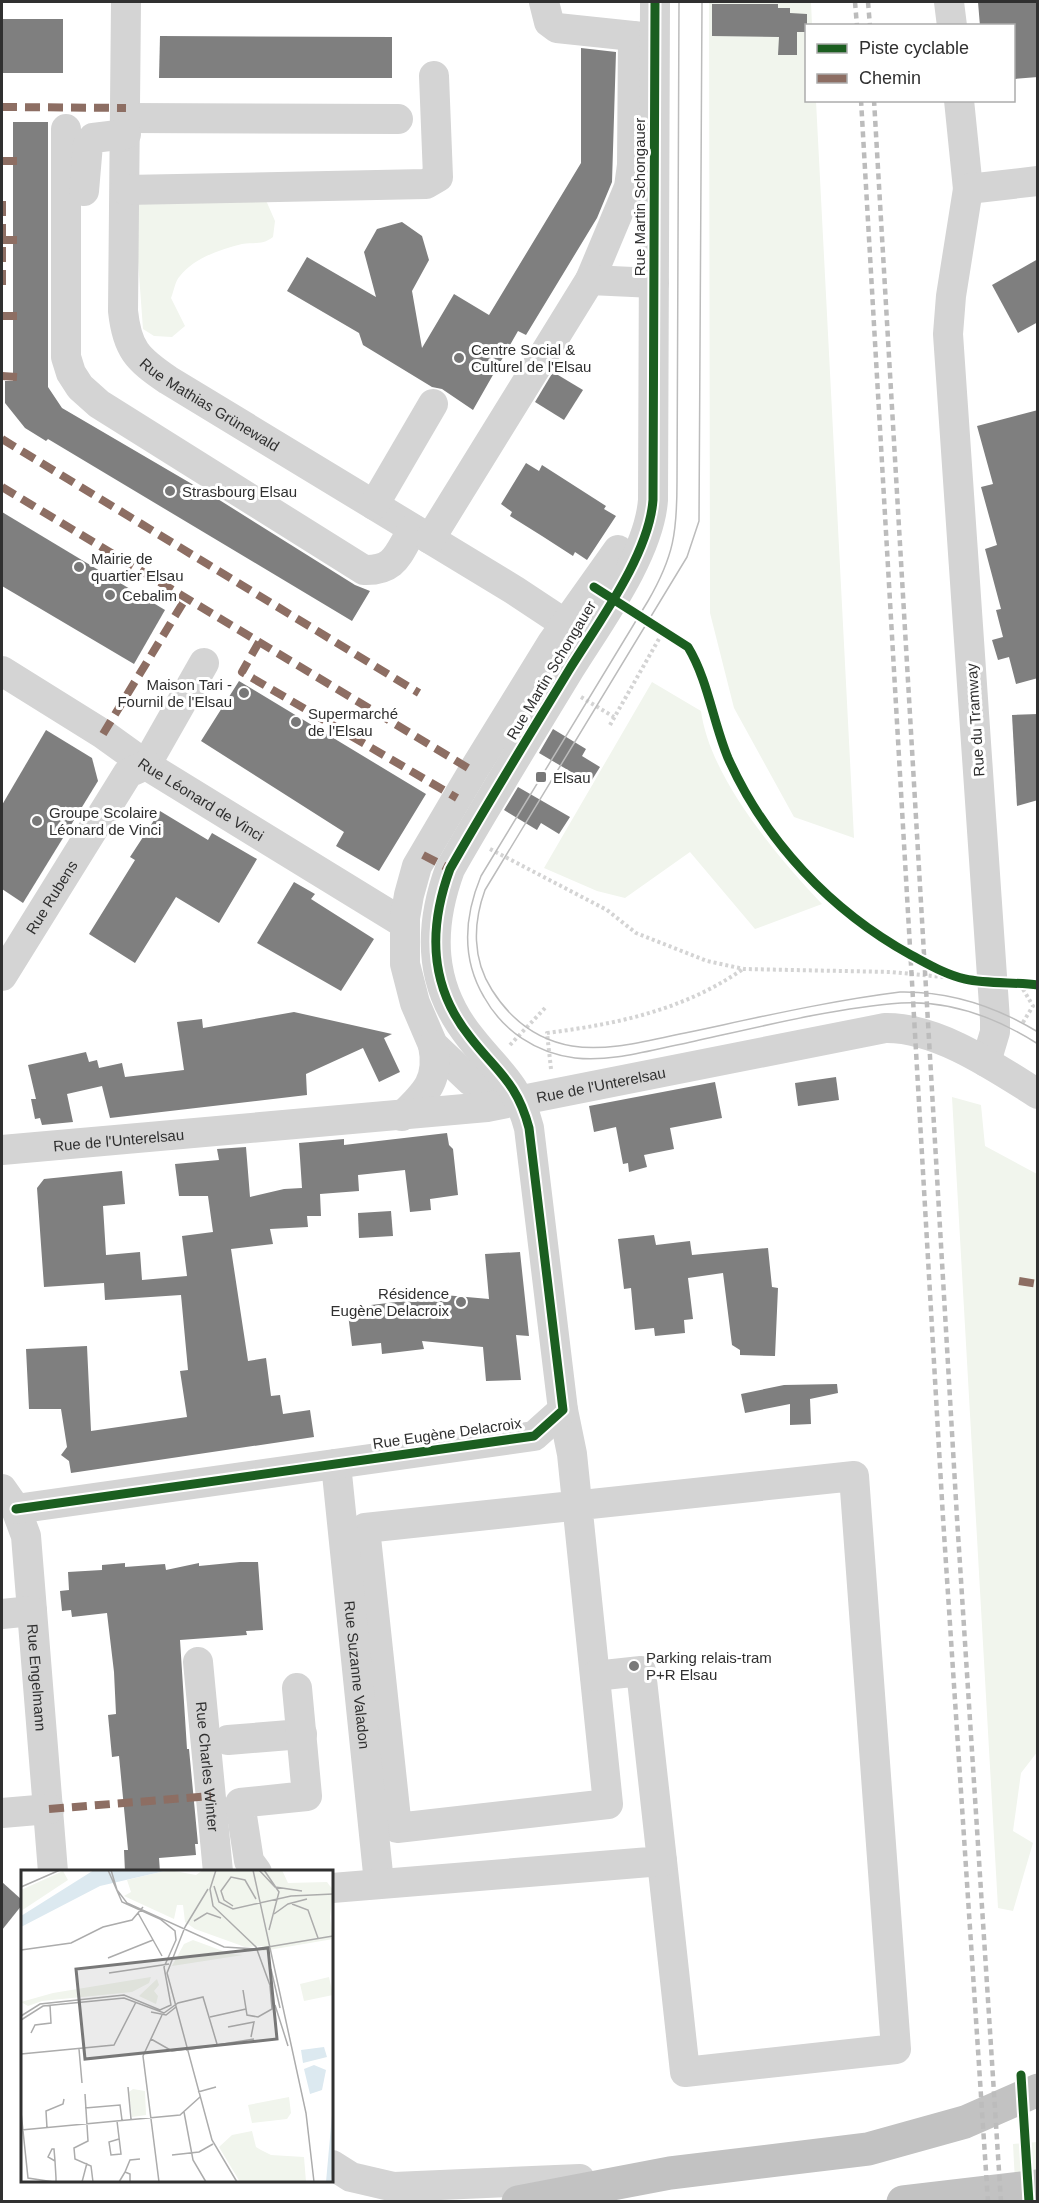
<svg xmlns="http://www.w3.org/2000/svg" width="1039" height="2203" viewBox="0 0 1039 2203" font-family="Arial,sans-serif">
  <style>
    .green { fill: #f1f5ed }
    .building { fill: #7f7f7f }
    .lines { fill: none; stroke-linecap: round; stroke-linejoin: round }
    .path { stroke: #d4d4d4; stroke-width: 4; stroke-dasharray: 3 3; stroke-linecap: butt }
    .minor { stroke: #d4d4d4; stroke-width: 30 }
    .highway { stroke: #c2c2c2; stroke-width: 33 }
    .tram { stroke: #bcbcbc; stroke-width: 1.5 }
    .rail { stroke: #bcbcbc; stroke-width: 4.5; stroke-dasharray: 6 4.5; stroke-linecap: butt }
    .quiet { stroke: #8d6e63; stroke-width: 8; stroke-dasharray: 15 8; stroke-linecap: butt }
    .cycleway-casing { stroke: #fff; stroke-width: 13 }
    .cycleway { stroke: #1b5e20; stroke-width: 9 }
    .poi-dot { fill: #787878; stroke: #fff; stroke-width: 2 }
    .labels { text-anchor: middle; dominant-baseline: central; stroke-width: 6; stroke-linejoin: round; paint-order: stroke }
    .street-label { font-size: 15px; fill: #303030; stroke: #fff }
    .poi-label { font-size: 15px; fill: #303030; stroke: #fff; text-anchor: start }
    .inset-road { fill: none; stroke: #acacac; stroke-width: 1.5 }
    .view { fill: #787878; fill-opacity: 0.15; stroke: #787878; stroke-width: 3 }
    .inset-edge { fill: none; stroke: #303030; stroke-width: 3 }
  </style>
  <rect width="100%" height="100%" fill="#fff"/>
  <g class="green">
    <path d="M709,2h102l1,23 -6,1v74l10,1 38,737 -60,-21 -60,-109 -24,-95z"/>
    <path d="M265,198l10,23 -2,16c-10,8 -18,5 -31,7 -21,5 -48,14 -62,32 -5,5 -6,15 -9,22l14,28 -13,11 -18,-1 -11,-7 -6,-82v-42l7,-4z"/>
    <path d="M652,682l49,29c9,67 76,145 121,193l-67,25 -65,-77 -65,46 -28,-7 -53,-23z"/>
    <path d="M952,1097l29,8 4,41 52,28 1,577 -17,22 -8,58 20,12 -20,68 -15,-3z"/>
    <path d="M1037,2142v59h-21l-3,-57z"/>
  </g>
  <g class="building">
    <path d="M978,2h60v75l-24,2v-53h-34z"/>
    <path d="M712,4h66v4h12v5l17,1v18h-10v23h-19l1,-18 -67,-1z"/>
    <path d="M3,19h60v54h-61z"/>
    <path d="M160,36l232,1v41h-233z"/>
    <path d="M581,48l35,4 -4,130 -15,36 -71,117 -8,-4 -45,79 -31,-21 -10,-2 -69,-42 -4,-12 -72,-42 20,-34 69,40 -12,-45 13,-23 25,-7 20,14 7,24 -17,31 10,57 32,-54 35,21 92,-152z"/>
    <path d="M13,122h35v265l14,21 159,93 134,84 15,6 -18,30 -304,-182 -2,2 -21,-13 -20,-25v-22h8z"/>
    <path d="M1038,259v63l-20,11 -26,-48z"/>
    <path d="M553,372l30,18 -19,30 -29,-18z"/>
    <path d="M1038,410v268l-22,6 -7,-27 -11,3 -6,-20 11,-3 -7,-27 5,-1 -16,-60 12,-4 -16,-58 12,-3 -16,-58z"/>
    <path d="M526,463l13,8 3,-6 64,41 -2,3 12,7 -29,44 -12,-8 -2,4 -31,-20 -32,-20 2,-4 -11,-8z"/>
    <path d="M2,512l163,98 -31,54 -132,-78z"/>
    <path d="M239,681l187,113 -47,77 -43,-25 8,-14 -143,-91z"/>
    <path d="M1038,714v86l-21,6 -5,-91z"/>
    <path d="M553,729l33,20 -4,7 18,11 -10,16 -51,-30z"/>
    <path d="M46,730l46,28 6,23 -75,122 -21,-14v-84z"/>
    <path d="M518,787l52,30 -11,17 -18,-11 -4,7 -33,-20z"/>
    <path d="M160,811l48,29 4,-7 45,26 -38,64 -43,-26 -41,66 -46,-29 46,-74 -5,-3z"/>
    <path d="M294,882l21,12 -4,5 63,40 -33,52 -84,-48z"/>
    <path d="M294,1012l98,22 -8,4 16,34 -21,10 -16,-34 -57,26 1,21 -197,23 -8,-32 -35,8 6,28 -31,3 -2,-7 -5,1 -4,-20h5l-8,-34 58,-13 3,10 8,-2 2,8 23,-5 3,14 59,-7 -7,-48 25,-3 1,9z"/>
    <path d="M836,1077l3,23 -41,6 -3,-23z"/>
    <path d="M715,1082l7,36 -52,10 4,21 -30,6 3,12 -18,5 -1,-9 -5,1 -7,-37 -22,5 -5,-26z"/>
    <path d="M447,1133l2,12 4,4 5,46 -28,4 1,11 -21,2 -5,-42 -47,5 1,16 -39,3 1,22h-14l1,11 -38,2 3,15 -42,5 17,112 18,-3 5,38 9,-1 3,19 27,-4 4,27 -243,36 -2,-12 -8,-6 6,-8 -6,-38h-32l-3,-60 61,-3 4,85 96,-14 -7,-46 8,-1 -7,-75 -76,5 -1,-17 -60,4 -7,-99 7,-9 78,-8 3,33 -22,2 3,49 34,-3 2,28 45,-4 -5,-40 31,-4 -5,-36h-29l-4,-32 44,-4 -2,-11 29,-2 4,50 34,-8 18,-1 -3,-45 45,-4v6z"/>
    <path d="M391,1211l2,25 -34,2 -1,-25z"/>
    <path d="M654,1235l2,10 34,-4 2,14 76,-7 4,39 6,1 -3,68 -35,-1v-5l-8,-5 -9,-72 -35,5 5,41 -9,1 1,13 -30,3 -1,-8 -19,2 -4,-42 -7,1 -6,-50z"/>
    <path d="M520,1252l9,84 -13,-1 5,45 -35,1 -3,-34 -61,-6 2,8 -42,5 -1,-11 -29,3 -4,-32 24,-3 -1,-6 51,-6v-6l67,6 -4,-45z"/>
    <path d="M837,1384l1,9 -28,6 1,25 -21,1v-21l-45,9 -4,-19 43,-9z"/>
    <path d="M240,1562h18l5,68 -17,1 1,4 -67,5 7,109h2l9,95h-3l1,11 -37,3 1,14h-35l-1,-22h4l-9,-94 -7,1 -4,-42 8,-1 -2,-42 -7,-59 -35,4 -1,-7 -9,1 -2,-20 9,-1 -1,-18 34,-2v-5l23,-2v4l40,-3 1,6 33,-7v3z"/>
    <path d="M2,1882l20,18v5l-20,25z"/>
  </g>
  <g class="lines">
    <g class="path">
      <path d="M581,697l33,20"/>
      <path d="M610,725l54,-95"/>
      <path d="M490,849l117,61 29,23 71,28 37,8 147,3 73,7"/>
      <path d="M1020,984l13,22 -11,18"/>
      <path d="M510,1045l35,-37"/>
      <path d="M551,1069l-4,-36c70,-9 137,-23 196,-64"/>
    </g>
    <g class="minor">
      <path id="s1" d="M126,2l-3,309c4,38 14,48 45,69l346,210 74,49"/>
      <path d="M544,2l5,20 8,6 95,10"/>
      <path d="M949,2l3,24"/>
      <path d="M959,100l9,89"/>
      <path d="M126,118l272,1"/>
      <path d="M66,129v228l5,16 9,14 19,17 265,166c32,1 34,-17 49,-41"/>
      <path d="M125,190l301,-6 12,-7 -4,-101"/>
      <path d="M84,191l4,-47 5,-6 33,-4"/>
      <path d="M590,280l39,-93 3,-22 1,-129"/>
      <path d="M374,505l59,-101"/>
      <path d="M430,539l160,-259 64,3"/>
      <path id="s2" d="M2,671l101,63 43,31 259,159"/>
      <path d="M146,765l58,-102"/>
      <path id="s3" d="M2,976l126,-203 18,-8"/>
      <path d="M986,1062l9,-30v-12l-47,-686 3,-38 17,-107 70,-8"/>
      <path d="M520,1102l-34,-12 -15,-9 -38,-36 -18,-42 -10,-39v-46l4,-23 8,-29 56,-95 79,-128 66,-93"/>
      <path d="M402,1116c24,-23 38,-36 31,-71"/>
      <path id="s4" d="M2,1150l485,-43 398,-79c52,-1 110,39 153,66"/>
      <path d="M563,1410l9,44 36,350 -211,24 -32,-300 489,-52 42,573 -211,23 -23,-211"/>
      <path id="s5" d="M336,1464l43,419"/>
      <path id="s6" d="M2,1489l14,20 10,27 27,336"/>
      <path d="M16,1509l518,-73 29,-26 -34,-282c-12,-46 -32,-56 -59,-91 -41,-51 -42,-108 -20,-168 38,-67 79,-133 119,-199 29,-47 80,-115 84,-170l2,-498"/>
      <path d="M2,1614l30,-3"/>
      <path id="s7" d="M198,1662l20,210"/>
      <path d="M228,1740l74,-6"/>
      <path d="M2,1813l47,-4"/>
      <path d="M257,1872l-8,-11 -9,-58 67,-7 -10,-108"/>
      <path d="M332,1888l330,-27 -21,-190 -46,5"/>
      <path d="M332,2165l19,12 43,10 186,-8"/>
    </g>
    <g class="highway">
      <path d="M518,2202l152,-29 198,-24 97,-27 73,-32"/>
      <path d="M903,2202l135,-16"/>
    </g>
    <g class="tram">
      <path d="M679,2l-2,480c0,50 -3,74 -29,119l-167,275c-17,41 -20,82 3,121 19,34 52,56 91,61 36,4 72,-7 107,-14 69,-15 150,-36 219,-41 49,-3 96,15 137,41"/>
      <path d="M702,2l-3,519 -12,36 -202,333c-12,33 -13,69 7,100 19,30 45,50 80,56 37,6 77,-6 113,-13 71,-15 143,-32 215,-41 51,-1 95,14 138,40"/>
    </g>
    <g class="rail">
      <path d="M855,2l2,24"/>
      <path d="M868,2l2,24"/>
      <path d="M861,100l82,1418 45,684"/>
      <path d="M874,100l83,1418 44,684"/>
    </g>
    <g class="quiet">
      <path d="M2,107l124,1"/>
      <path d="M2,161h20"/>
      <path d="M2,201v87"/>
      <path d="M2,240h20"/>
      <path d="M2,316h19"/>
      <path d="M2,376l15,1"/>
      <path d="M2,439l417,254"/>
      <path d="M2,487l471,284"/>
      <path d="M259,642l-17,30 215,126"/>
      <path d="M103,734l83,-136"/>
      <path d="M423,855l27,14"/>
      <path d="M1019,1281l19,3"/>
      <path d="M49,1809l162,-13"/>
    </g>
    <defs>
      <g id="cycleway">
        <path d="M594,587l94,60c20,33 25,75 40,111 37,83 103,153 183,197 17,9 35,20 54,24 23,5 49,3 73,6"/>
        <path d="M16,1509l518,-73 29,-26 -34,-282c-12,-46 -32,-56 -59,-91 -41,-51 -42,-108 -20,-168 38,-67 79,-133 119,-199 29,-47 80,-115 84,-170l2,-498"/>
        <path d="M1021,2075l8,127"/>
      </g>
    </defs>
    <use href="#cycleway" class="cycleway-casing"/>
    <use href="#cycleway" class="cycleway"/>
  </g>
  <g class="poi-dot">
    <circle cx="459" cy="358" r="6"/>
    <circle cx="170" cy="491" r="6"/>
    <circle cx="79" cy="567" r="6"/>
    <circle cx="110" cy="595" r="6"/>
    <circle cx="244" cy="693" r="6"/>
    <circle cx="296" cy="722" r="6"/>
    <rect x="535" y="771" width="12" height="12" rx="3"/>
    <circle cx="37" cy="821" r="6"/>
    <circle cx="461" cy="1302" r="6"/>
    <circle cx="634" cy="1666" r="6"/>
  </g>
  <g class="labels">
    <g class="street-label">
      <text transform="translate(639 197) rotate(-90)">Rue Martin Schongauer</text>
      <text stroke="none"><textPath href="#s1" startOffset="444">Rue Mathias Grünewald</textPath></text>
      <text transform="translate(551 670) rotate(-59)">Rue Martin Schongauer</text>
      <text transform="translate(975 720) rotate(-94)">Rue du Tramway</text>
      <text stroke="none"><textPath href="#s2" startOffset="237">Rue Léonard de Vinci</textPath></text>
      <text stroke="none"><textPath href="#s3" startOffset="93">Rue Rubens</textPath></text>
      <text stroke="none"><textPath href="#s4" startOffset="603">Rue de l'Unterelsau</textPath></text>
      <text stroke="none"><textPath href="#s4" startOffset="117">Rue de l'Unterelsau</textPath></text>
      <text transform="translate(447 1433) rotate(-8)">Rue Eugène Delacroix</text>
      <text stroke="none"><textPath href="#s5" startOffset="212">Rue Suzanne Valadon</textPath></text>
      <text stroke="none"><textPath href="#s6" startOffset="195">Rue Engelmann</textPath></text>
      <text stroke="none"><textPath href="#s7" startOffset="105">Rue Charles Winter</textPath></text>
    </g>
    <g class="poi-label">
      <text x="471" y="349">Centre Social &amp;<tspan x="471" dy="17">Culturel de l'Elsau</tspan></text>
      <text x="182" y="491">Strasbourg Elsau</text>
      <text x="91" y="558">Mairie de<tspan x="91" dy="17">quartier Elsau</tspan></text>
      <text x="122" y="595">Cebalim</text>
      <text x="232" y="684" text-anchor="end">Maison Tari -<tspan x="232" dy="17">Fournil de l'Elsau</tspan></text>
      <text x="308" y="713">Supermarché<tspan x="308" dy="17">de l'Elsau</tspan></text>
      <text x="553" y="777">Elsau</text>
      <text x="49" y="812">Groupe Scolaire<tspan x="49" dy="17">Léonard de Vinci</tspan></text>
      <text x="449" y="1293" text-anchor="end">Résidence<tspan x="449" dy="17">Eugène Delacroix</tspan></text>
      <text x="646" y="1657">Parking relais-tram<tspan x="646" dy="17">P+R Elsau</tspan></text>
    </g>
  </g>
  <g transform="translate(21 1870)">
    <rect width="312" height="312" fill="#fff"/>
    <path d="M148,0l27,5 7,-5h79l6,13 39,-1 6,8 -3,27 3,22 -70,12 -1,-5 -17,1 -50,-18 -10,-7 -2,-17h-6l-3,14 -50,-23 7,-4 -4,-12zM42,1l5,9 -47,31v-21zM172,70l38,14 12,1 -71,11 12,-22zM130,107l-2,6 -17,9 -90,9 -14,5 -7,-4 32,-9zM308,107l4,18 -29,6 -4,-17zM136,109l2,6 -5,6 4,5 -2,8 -17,-8zM112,219l12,2 1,24 -14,2 -3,-25zM268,227l2,16 -4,6 -35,4 -4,-18zM231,261l4,16 5,3 10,5 33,2 2,25h-66l-21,-35 13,-12z" fill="#f1f5ed"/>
    <path d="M73,0h75l-69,16 -79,41v-11zM303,177l3,10 -24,6 -2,-13zM293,195l12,5 -4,20 -12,4 -6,-25zM312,234v61l-2,17h-5z" fill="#dce9f0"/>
    <path class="inset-road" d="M90,0l6,20 10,13 97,44 32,2 77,-13M195,0l-6,19 3,17 43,41 15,41M232,0l53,243 8,69M238,0l16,17 27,4M243,0l15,22 -10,38M193,16l5,16 14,7 58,-13 42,-2M0,17l39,-17M271,34l16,6 10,28M212,36l-9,-6 -3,-9 10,-14 14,3 11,19M117,43l24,43M253,44l14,-10 19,-5M173,51l13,-8 14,5M164,57l-18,46 45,167 25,42M164,57l23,-38M0,80l50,-7 32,-16 29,-7 11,-13M87,88l45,-18M250,99l9,39M88,103l60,-9M222,120l4,25 11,2 14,-8 -2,-23M254,135l13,41M130,142l15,3 10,-8M0,146l19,-12 84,-9 36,15 11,-5 -7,-38 12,-27 -1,-9 -15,-12 -38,-17 -14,-32M189,147l36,-8M0,150l22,-14 81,-8 40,15 14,-10 25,-6 14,47M207,157l26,-5 -3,15M10,163l4,-8 16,-2 -1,-18M130,169l21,12 14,-2M58,179l3,34M165,180l68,-11M0,184l93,-9 22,-43M107,217l3,32M177,222l18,-5M64,224l3,47 -14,7 1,11 16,7 2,16M64,238l35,-3 2,15M0,242l7,66 26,4M163,242l9,48 13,22M96,251l4,33 -10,1 -2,-13 10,-3M26,258l-1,-17 17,-7 1,-5M0,260l159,-15 20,-18M151,285l27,-3 14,-8M34,291l-7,-4 4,-8h2l1,12 1,17v4M104,302l5,-12 10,-1M61,312l5,-19M98,312l6,-10 5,2v8M138,312l-16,-126 19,-41"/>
    <path class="view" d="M247,78l9,91 -192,20 -9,-90z"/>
    <rect width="312" height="312" class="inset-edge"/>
  </g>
  <rect width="1039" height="2203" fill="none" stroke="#303030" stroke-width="6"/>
  <rect x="805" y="24" width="210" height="78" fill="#ffffff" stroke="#acacac" stroke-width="1.5"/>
  <rect x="817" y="44" width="30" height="9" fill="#1b5e20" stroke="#acacac" stroke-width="1.5"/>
  <text x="859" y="54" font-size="18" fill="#303030">Piste cyclable</text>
  <rect x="817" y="74" width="30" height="9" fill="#8d6e63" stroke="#acacac" stroke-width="1.5"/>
  <text x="859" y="84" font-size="18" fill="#303030">Chemin</text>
</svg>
